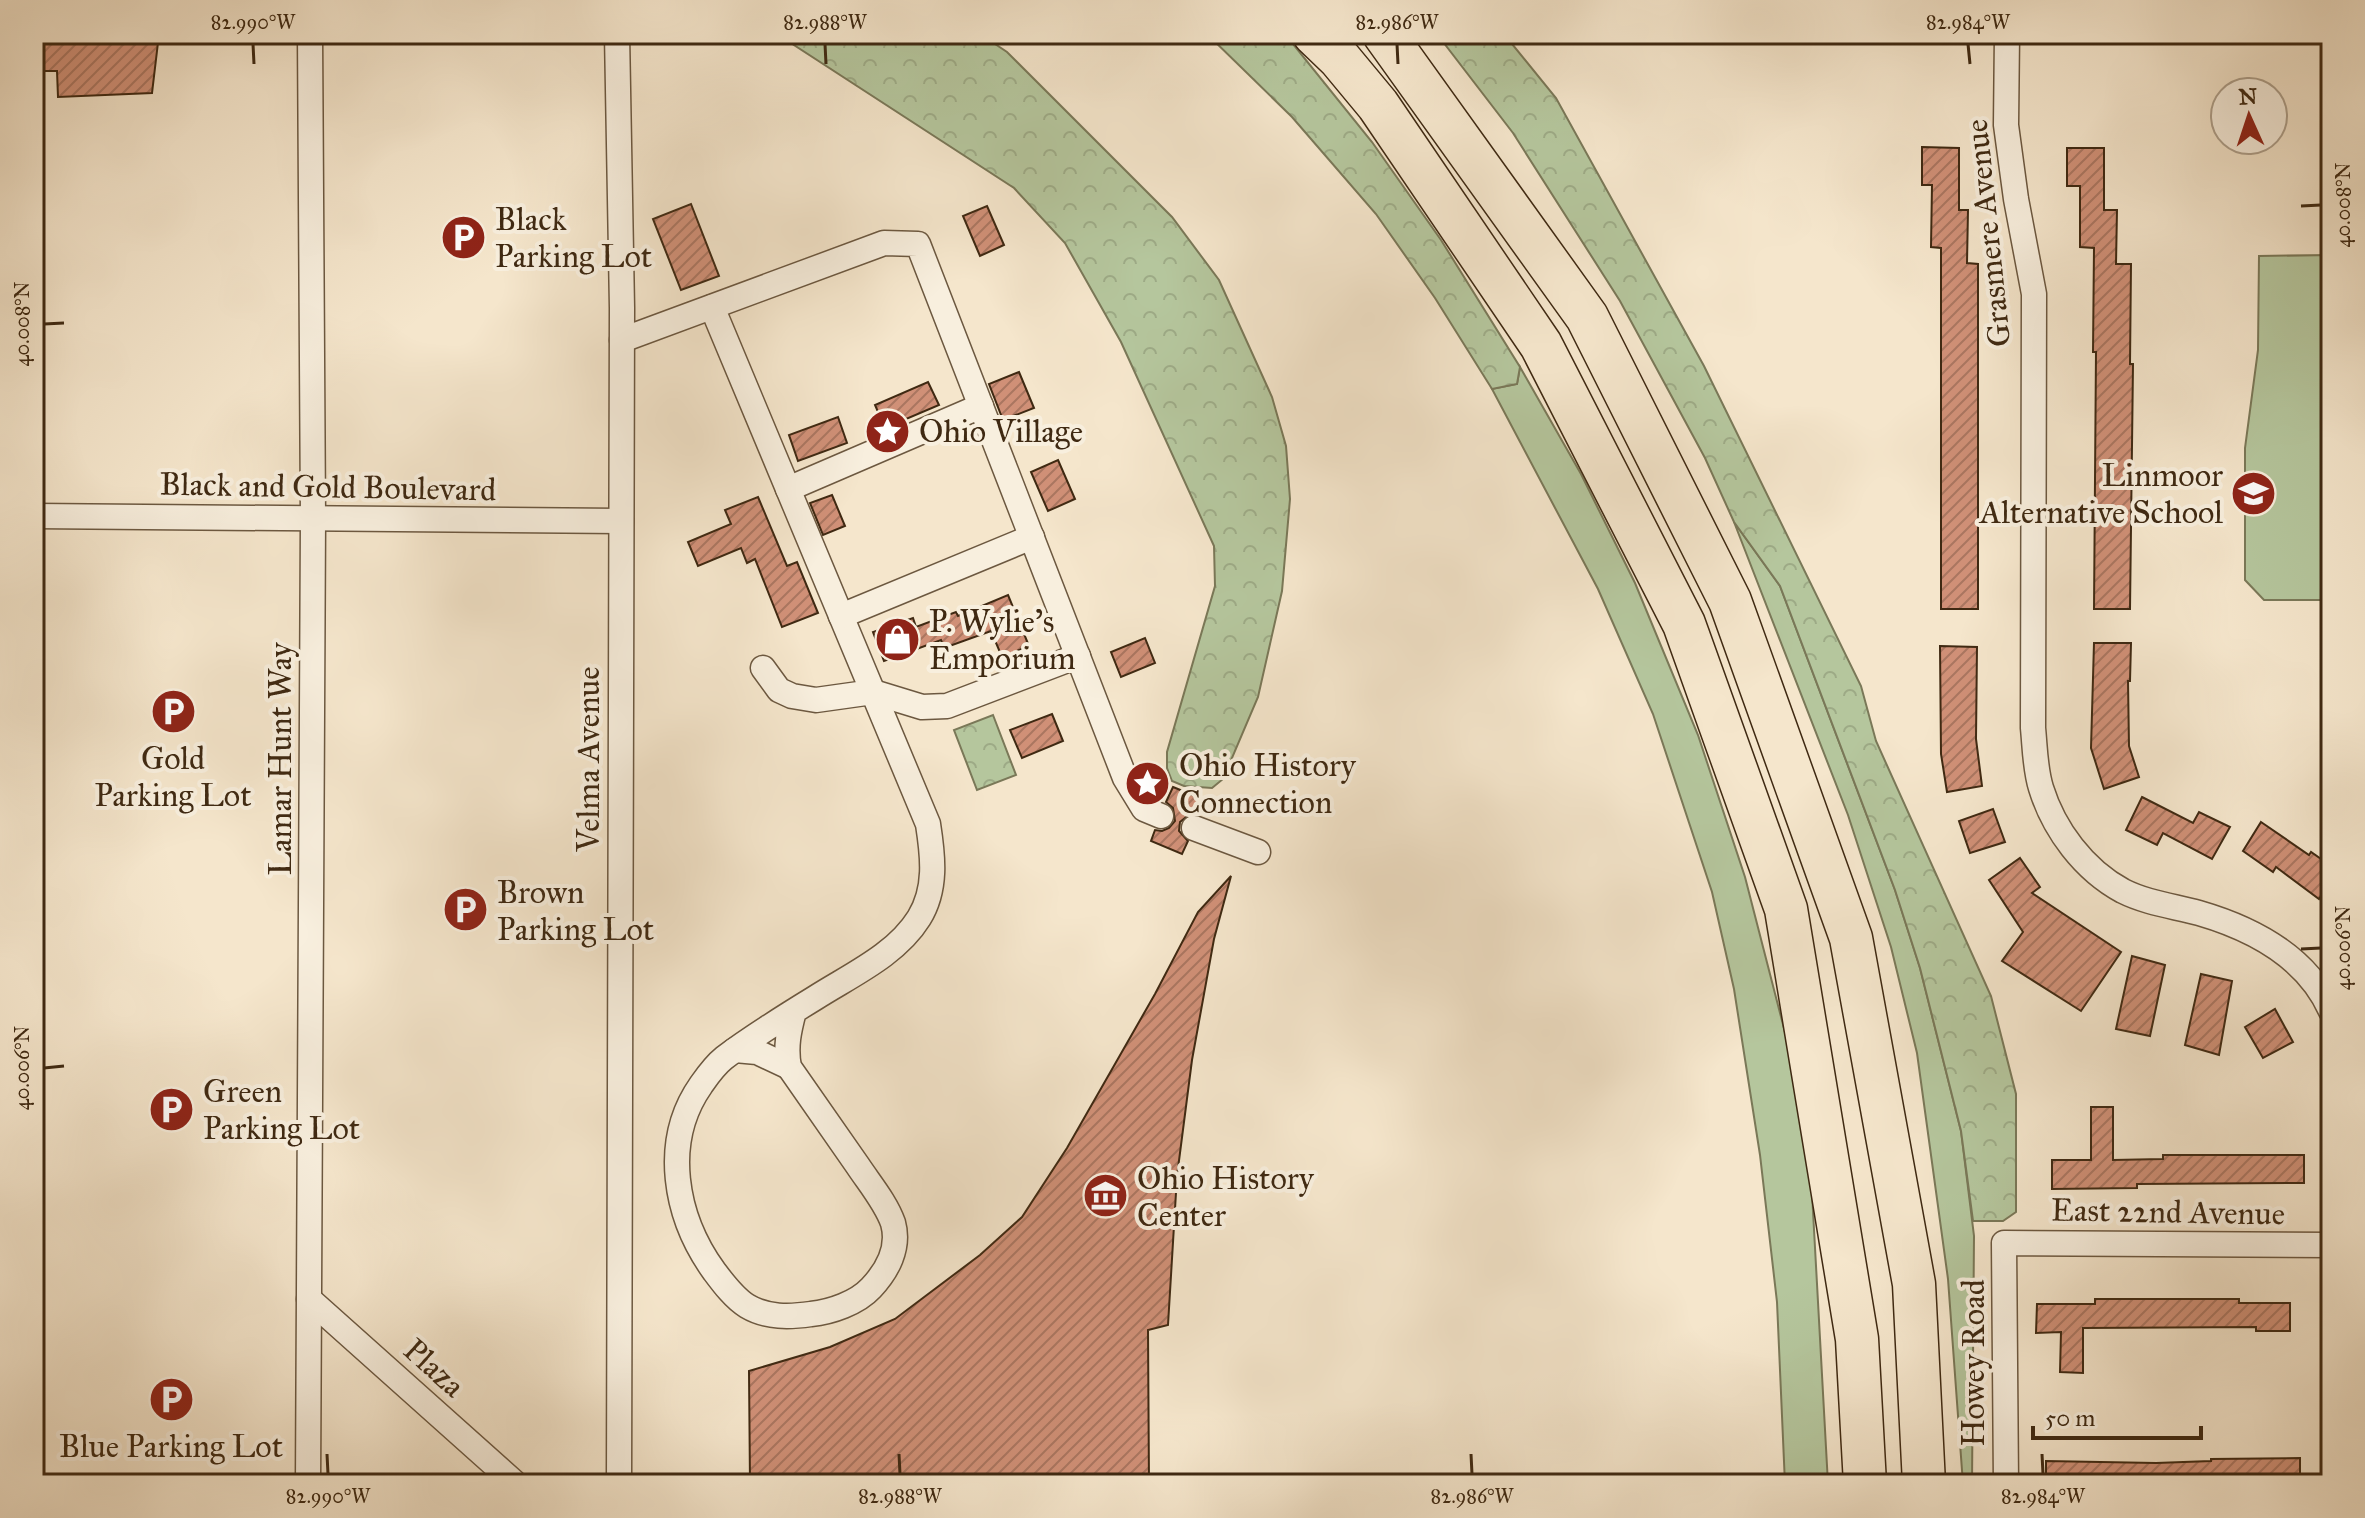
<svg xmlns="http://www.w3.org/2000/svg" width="2365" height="1518" viewBox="0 0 2365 1518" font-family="'IM FELL Great Primer',serif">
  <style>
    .grass { fill: #b5c69d; stroke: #7a7858; stroke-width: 2 }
    .forest { fill: url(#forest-crowns); stroke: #7a7858; stroke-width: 2 }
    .building { fill: url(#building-hatch); stroke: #3f2912; stroke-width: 2 }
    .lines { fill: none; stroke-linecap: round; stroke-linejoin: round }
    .street-casing { stroke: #6c5840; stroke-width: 27 }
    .highway-casing { stroke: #3f2912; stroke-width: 45 }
    .street { stroke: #f8efde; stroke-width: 24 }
    .highway { stroke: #f5e6cc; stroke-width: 42 }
    .ticks { fill: none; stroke: #3f2912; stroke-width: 3 }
    .labels { text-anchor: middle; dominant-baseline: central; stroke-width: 8; stroke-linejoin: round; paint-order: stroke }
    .poi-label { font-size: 32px; fill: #3f2912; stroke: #f8efde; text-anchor: start }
    .street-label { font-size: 32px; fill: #3f2912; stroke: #f8efde }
    .neatline { fill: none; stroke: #3f2912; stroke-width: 3 }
    .ticks-label { font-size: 20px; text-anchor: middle; fill: #3f2912 }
  </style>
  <defs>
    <pattern id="forest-crowns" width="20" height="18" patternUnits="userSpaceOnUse" patternTransform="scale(2)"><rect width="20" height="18" fill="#b5c69d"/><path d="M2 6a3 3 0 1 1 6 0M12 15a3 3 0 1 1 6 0" fill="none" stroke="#9daa86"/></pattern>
    <pattern id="building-hatch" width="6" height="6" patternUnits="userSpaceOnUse" patternTransform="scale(2)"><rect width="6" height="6" fill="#d09077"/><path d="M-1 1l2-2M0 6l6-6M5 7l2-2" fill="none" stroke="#aa7660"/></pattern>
  </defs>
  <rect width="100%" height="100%" fill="#f5e6cc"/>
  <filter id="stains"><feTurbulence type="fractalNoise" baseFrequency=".0025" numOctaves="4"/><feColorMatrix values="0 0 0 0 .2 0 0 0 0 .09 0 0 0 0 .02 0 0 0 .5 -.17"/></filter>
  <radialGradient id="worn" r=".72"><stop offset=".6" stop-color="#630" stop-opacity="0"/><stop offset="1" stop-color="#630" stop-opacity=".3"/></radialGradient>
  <g class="grass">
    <path d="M2331,255v345h-67l-19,-20v-132l13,-98 1,-94z"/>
    <path d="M1520,367l61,107 54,109 63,152 47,142 43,167 24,149 16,291h-43l-8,-182 -17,-147 -26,-166 -22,-97 -59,-178 -55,-125 -106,-200 25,-5z"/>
    <path d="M1734,522l46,64 115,304 25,78 41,163 13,105 -2,248h-9l-15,-205 -31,-226 -26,-106 -43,-132z"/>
  </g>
  <g class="forest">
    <path d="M777,34h203l27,18 165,165 47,63 53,117 14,49 4,53 -8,92 -24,106 -35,82 -11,9 -28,-2 -12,-5 -5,-13v-16l48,-166 -1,-40 -93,-204 -56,-99 -51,-55z"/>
    <path d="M1207,34h78l87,108 69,98 79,127 -3,17 -25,5 -57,-91 -59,-84 -84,-97z"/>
    <path d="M1437,34h67l52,64 148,268 157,320 15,55 115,255 25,98v118l-13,9h-30l-12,-90 -41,-163 -25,-78 -115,-304 -46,-64 -29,-64 -85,-157 -107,-168z"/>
    <path d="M993,715l23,60 -39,15 -23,-60z"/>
  </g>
  <g class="building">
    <path d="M34,34h125l-7,59 -94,4 -1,-26h-23z"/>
    <path d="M1922,147l37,1v62h9l-1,53 11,1v345h-37v-361l-10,-1 1,-62h-10z"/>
    <path d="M2067,148h37v62h13l-1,54h15l-1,100h3l-3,245h-36l2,-257h-3l1,-104 -14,-1v-61h-13z"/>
    <path d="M691,204l28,72 -38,14 -28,-71z"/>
    <path d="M987,206l17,39 -24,11 -17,-40z"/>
    <path d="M1019,372l15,36 -31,12 -14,-36z"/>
    <path d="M928,382l11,23 -54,23 -10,-23z"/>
    <path d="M838,417l9,26 -49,18 -9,-26z"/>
    <path d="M1058,460l17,39 -27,12 -17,-39z"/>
    <path d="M832,495l13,31 -22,9 -13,-32z"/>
    <path d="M758,497l29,69 10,-4 21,51 -36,14 -27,-68 -8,4 -6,-15 -43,18 -10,-24 43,-18 -6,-14z"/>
    <path d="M1008,595l21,51 -27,11 -11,-26 -47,17 -3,-8 -57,21 -11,-29 40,-14 3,9 40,-15 2,4z"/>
    <path d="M1145,638l10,25 -34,14 -10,-25z"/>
    <path d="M2094,643h37l-1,38h-2l1,65 10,31 -35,12 -13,-41z"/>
    <path d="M1940,646l37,1 -1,92 6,47 -35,6 -6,-38z"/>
    <path d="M1052,714l11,27 -41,17 -12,-28z"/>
    <path d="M1173,787l32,13 -6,14 -8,-1 -11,9 -1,9 9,10 -6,13 -31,-13 4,-11 7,1 7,-3 6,-7 -2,-13 -7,-6z"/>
    <path d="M2142,797l51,26 6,-11 31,15 -18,32 -49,-26 -6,12 -31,-15z"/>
    <path d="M1993,809l12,33 -35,11 -11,-32z"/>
    <path d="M2261,822l48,33 2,-3 20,14v15l-12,18 -43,-32 -3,5 -30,-21z"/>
    <path d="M2020,858l20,29 -8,6 89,59 -40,59 -79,-50 21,-29 -34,-52z"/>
    <path d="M1231,876l-17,63 -22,121 -15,116 -9,149 -20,5 1,154h-399l-1,-113 81,-24 65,-28 85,-64 42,-38 45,-69 88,-154 43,-82z"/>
    <path d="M2132,956l33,9 -15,71 -34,-7z"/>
    <path d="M2201,974l31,7 -13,74 -34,-10z"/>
    <path d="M2275,1009l18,33 -30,16 -18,-31z"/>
    <path d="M2091,1107h22v53l50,-1v-4h141v28l-167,1v4l-85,1v-29h39z"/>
    <path d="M2095,1299h144v4h51v28h-34v-4l-173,1v45l-23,-1 1,-40 -25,1 1,-29h58z"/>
    <path d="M2300,1458v26h-254v-23l110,2 55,-2v-2z"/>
  </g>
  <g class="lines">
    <defs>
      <g id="street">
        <path d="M617,34l5,274 -3,1176"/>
        <path d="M2007,34l-1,91 10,74 18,95 -1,434c2,20 2,41 8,60 13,42 43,82 82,103 24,12 50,15 76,22 55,16 108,44 132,98"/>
        <path d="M712,307l216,517c5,32 9,65 -9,94 -23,37 -68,57 -104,80 -31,19 -62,38 -91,60 -10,8 -16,17 -23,27 -40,57 -26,132 13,186 9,12 20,27 33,35 20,12 43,11 64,8 20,-2 46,-11 60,-26 16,-17 29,-40 22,-65 -7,-20 -23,-39 -35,-57 -23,-33 -46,-66 -69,-99 -4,-20 0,-37 5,-56"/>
        <path d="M622,340l262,-97 34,1 207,534 19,31 17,7"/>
        <path d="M788,489l193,-83"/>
        <path d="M34,516l587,5"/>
        <path d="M841,616l191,-79"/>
        <path d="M763,668l16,22 13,6 24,4 57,-8 49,15 25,-1 131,-50"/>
        <path d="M1194,828l64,24"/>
        <path d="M735,1050l22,2 32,15"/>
        <path d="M309,1299l207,185"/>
        <path d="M308,1484l5,-965 -3,-485"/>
        <path d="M2006,1484l-2,-241 327,2"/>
      </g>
      <g id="highway">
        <path d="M1314,34l25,24 39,47 163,240 143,279 102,285 71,430 8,145"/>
        <path d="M1384,34l203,283 143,284 121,337 63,346 10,200"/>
      </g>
    </defs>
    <use href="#street" class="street-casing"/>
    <use href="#highway" class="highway-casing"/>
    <use href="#street" class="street"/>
    <use href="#highway" class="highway"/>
  </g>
  <path class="ticks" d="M253,44l1,20M825,44l1,20M1397,44l1,20M1968,44l2,20M2301,206l20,-1M44,324l20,-1M2301,949l20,-1M44,1068l20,-2M327,1454l1,20M899,1454l1,20M1471,1454l1,20M2042,1454l1,20"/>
  <defs>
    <symbol id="parking-disc" viewBox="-11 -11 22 22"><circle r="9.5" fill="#8f2418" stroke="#f8efde"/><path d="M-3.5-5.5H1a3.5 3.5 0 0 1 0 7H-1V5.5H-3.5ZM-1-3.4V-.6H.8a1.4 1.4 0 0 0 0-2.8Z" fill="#fff"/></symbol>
    <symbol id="sight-disc" viewBox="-11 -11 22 22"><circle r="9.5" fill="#8f2418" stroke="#f8efde"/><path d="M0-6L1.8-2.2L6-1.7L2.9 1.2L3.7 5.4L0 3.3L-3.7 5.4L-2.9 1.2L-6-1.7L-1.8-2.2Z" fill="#fff"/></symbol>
    <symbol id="school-disc" viewBox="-11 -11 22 22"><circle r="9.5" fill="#8f2418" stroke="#f8efde"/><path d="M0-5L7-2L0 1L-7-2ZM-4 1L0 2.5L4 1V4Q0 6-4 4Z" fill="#fff"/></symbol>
    <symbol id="shop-disc" viewBox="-11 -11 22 22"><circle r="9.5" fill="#8f2418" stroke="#f8efde"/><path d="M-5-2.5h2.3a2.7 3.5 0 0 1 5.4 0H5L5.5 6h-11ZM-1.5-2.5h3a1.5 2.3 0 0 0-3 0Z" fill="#fff"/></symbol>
    <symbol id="museum-disc" viewBox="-11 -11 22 22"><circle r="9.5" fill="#8f2418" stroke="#f8efde"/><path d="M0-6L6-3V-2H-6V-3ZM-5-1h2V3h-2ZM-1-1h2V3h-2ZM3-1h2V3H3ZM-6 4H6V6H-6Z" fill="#fff"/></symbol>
  </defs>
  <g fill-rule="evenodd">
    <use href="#parking-disc" x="438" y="212" width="51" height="51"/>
    <use href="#sight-disc" x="862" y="406" width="51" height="51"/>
    <use href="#school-disc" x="2228" y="468" width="51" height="51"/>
    <use href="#shop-disc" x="872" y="614" width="51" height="51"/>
    <use href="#parking-disc" x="148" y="686" width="51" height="51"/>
    <use href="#sight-disc" x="1122" y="758" width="51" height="51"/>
    <use href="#parking-disc" x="440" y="884" width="51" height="51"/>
    <use href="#parking-disc" x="146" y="1084" width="51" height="51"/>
    <use href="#museum-disc" x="1080" y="1170" width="51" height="51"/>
    <use href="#parking-disc" x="146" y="1374" width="51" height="51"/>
  </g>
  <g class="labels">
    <g class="poi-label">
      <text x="495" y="219">Black<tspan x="495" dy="37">Parking Lot</tspan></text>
      <text x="919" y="431">Ohio Village</text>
      <text x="2223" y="475" text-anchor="end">Linmoor<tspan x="2223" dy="37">Alternative School</tspan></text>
      <text x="929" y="621">P. Wylie's<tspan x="929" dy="37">Emporium</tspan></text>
      <text x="173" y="758" text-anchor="middle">Gold<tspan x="173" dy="37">Parking Lot</tspan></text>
      <text x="1179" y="765">Ohio History<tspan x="1179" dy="37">Connection</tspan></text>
      <text x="497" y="892">Brown<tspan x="497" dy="37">Parking Lot</tspan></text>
      <text x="203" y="1091">Green<tspan x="203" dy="37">Parking Lot</tspan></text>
      <text x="1137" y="1178">Ohio History<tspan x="1137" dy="37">Center</tspan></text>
      <text x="171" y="1446" text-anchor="middle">Blue Parking Lot</text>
    </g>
    <g class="street-label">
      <text transform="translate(1988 233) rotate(-96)">Grasmere Avenue</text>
      <text transform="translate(328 487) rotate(1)">Black and Gold Boulevard</text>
      <text transform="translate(280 759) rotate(-90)">Lamar Hunt Way</text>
      <text transform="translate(588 759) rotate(-90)">Velma Avenue</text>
      <text transform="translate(2168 1212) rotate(1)">East 22nd Avenue</text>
      <text transform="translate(1973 1363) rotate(-90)">Howey Road</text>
      <text transform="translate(434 1368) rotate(42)">Plaza</text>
    </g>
  </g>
  <rect width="2365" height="1518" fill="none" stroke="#f5e6cc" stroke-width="88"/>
  <g transform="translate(2249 116) rotate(357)"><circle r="38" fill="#f8efde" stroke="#aea08c" stroke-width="2"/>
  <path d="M0-6L14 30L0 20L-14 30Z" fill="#8f2418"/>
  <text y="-12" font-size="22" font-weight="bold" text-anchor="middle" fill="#3f2912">N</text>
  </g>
  <path d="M2033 1426v12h168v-12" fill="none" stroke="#3f2912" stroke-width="4"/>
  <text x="2045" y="1426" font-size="24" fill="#3f2912" stroke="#f8efde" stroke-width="6" paint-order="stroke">50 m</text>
  <rect x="44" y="44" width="2277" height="1430" class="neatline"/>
  <g class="ticks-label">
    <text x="253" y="29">82.990°W</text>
    <text x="825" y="29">82.988°W</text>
    <text x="1397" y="29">82.986°W</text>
    <text x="1968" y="29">82.984°W</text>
    <text transform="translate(2343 205) rotate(-90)" y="7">40.008°N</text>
    <text transform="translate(22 324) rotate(-90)" y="7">40.008°N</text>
    <text transform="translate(2343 948) rotate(-90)" y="7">40.006°N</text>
    <text transform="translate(22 1068) rotate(-90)" y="7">40.006°N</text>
    <text x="328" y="1503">82.990°W</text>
    <text x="900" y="1503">82.988°W</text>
    <text x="1472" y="1503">82.986°W</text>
    <text x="2043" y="1503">82.984°W</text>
  </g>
  <rect width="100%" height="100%" filter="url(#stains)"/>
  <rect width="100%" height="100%" fill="url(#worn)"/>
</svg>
